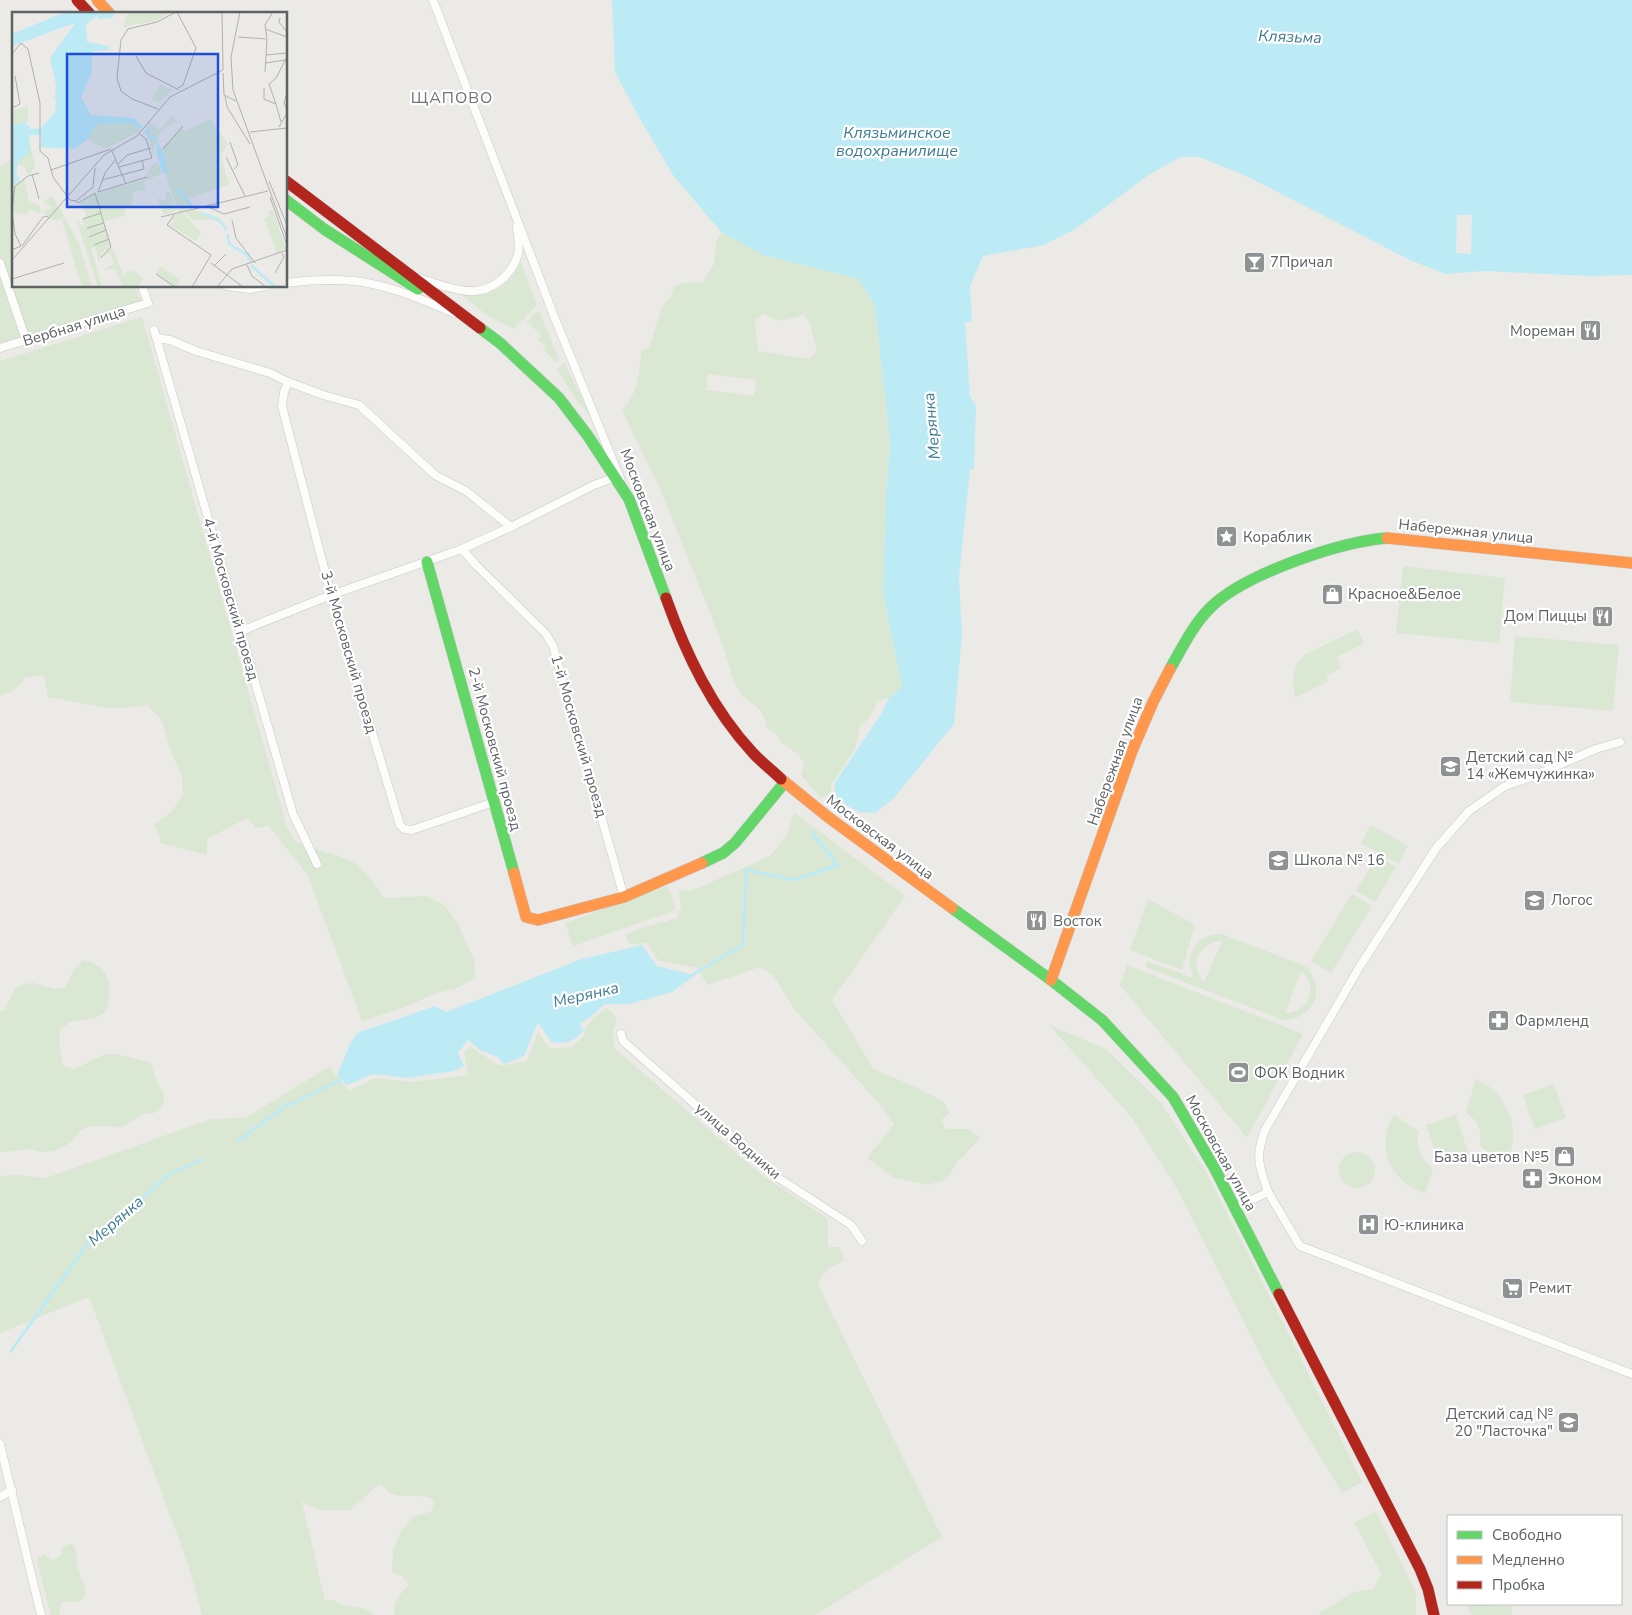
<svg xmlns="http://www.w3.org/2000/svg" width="1632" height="1615" viewBox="0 0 1632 1615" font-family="'Nunito Sans',sans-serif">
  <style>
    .green { fill: #dae7d3; fill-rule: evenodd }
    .water { fill: #bdebf5 }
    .pier { fill: #eceae7 }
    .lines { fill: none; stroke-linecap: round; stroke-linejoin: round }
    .stream { stroke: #bdebf5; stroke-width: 3 }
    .street-casing { stroke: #c8c8c8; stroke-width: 9 }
    .fast-casing { stroke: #c6c7c6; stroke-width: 12 }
    .slow-casing { stroke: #c6c7c6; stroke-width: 12 }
    .jam-casing { stroke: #c6c7c6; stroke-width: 12 }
    .street { stroke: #fcfcfb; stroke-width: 8 }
    .fast { stroke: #63d668; stroke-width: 11 }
    .slow { stroke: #ff974d; stroke-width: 11 }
    .jam { stroke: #b3261e; stroke-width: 11 }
    .slow-bridge-casing { stroke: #c6c7c6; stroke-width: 12; stroke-linecap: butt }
    .jam-bridge-casing { stroke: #c6c7c6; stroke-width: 12; stroke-linecap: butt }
    .slow-bridge { stroke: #ff974d; stroke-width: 11 }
    .jam-bridge { stroke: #b3261e; stroke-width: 11 }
    .labels { text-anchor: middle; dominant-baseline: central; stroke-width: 4.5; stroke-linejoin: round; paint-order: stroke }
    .poi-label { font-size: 15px; fill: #5d6265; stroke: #fff; text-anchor: start }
    .street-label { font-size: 15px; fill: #5d6265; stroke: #fff }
    .water-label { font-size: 16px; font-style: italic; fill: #3d7c92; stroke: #fff }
    .neighbourhood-label { font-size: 16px; letter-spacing: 1px; fill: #6e7477; stroke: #fff }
    .inset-river { fill: none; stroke: #bdebf5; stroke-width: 2.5 }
    .inset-road { fill: none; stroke: #afb0af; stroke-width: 1 }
    .view { fill: #1d4ed8; fill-opacity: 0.15; stroke: #1d4ed8; stroke-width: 2.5 }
    .inset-edge { fill: none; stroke: #5d6265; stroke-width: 2.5 }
  </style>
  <rect width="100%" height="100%" fill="#eceae7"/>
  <g class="green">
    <path d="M14,158v128h121l9,21 -144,45v-185z"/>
    <path d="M721,232l42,23 96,24 16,28 13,117 2,20 -4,49 -3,99 19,95 -13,11 -12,3c-3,12 -8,18 -17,25l-5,23 -24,36 -1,10 -10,2 -19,-22 3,-11 -5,-9 -17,-12 -6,-9 -9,-6 -3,-11 -6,-9 -16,-12 -6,-9 -16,-50 -60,-148 -38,-79c15,-15 18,-37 19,-58l9,-6 12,-40 9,-8 3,-11 9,-4 20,-1 11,-18 2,-20zM764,314c15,10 22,6 39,1l7,8 7,28 -7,8 -52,-8 -3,-31zM708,374l48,6 -2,16 -48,-6z"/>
    <path d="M521,262l16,43 -23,24 -27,-14 -26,-20c32,1 44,-4 60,-33z"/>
    <path d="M539,310l20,50 -3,2 -12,-12 2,-3 -8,-7 3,-5 -14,-13z"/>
    <path d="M142,317l145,510 9,15 57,19 16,15 16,22 42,-2 18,10 12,16 17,38 2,18 -18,10 -21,5 -37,16 -38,12 -54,-145 -39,-50 -13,2 -9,-10 -40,21v16l-46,-12 -6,-19 16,-12 12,-17 -1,-19 -9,-19 -12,-38 -14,-14 -20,3h-21l-58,-11 -4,-21 -18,1 -14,15 -12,3v-334z"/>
    <path d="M564,362l27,54v1l-15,-18 -19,-29z"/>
    <path d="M1403,566l102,12 -6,65 -103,-10z"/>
    <path d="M1357,629l7,14 -27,14 4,11 -15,8 2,5 -33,17 -2,-14 1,-11 3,-10 7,-8z"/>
    <path d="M1515,636l104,9 -6,66 -103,-9z"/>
    <path d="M794,812l111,84 -73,104 41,69 43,18 27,14 7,12 -9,7 4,9h23l12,9 -23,25 -10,16 -19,6 -34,-7 -27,-20 27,-34 -12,-17 -87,-97 -22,-35 -13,-8 -53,18 -9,-17 -40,-8 -11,-17 -18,1 -4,-8 9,-6 43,-12 4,-11 -3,-17 13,1 79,-35 18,-23z"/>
    <path d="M1371,825l37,21 -9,18 -38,-21z"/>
    <path d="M1377,856l19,11 -21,35 -19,-11z"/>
    <path d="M668,886l8,24 -103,36 -8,-23z"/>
    <path d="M1352,894l20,12 -41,67 -20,-12z"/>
    <path d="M1148,899l47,26 -13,45 -52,-20z"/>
    <path d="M1222,934l83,32c22,21 10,53 -21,54l-139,-53 2,-6 46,17c-8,-24 1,-44 29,-44zM1222,941l-18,41c-15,-16 -5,-40 18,-41zM1301,971c19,15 7,42 -16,42z"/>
    <path d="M83,960c28,5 31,30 22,53l-11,5 -24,4 -10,8 -1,11 4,25 11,3 32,-15h11l33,8 8,22 6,9 -1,12 -9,8 -12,1 -18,13 -34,-1 -10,5 -7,9 -9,7 -11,4 -12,1 -11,-3 -30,3v-141l5,-1 9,-20 9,-6 11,-1 20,6 11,-1 9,-19z"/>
    <path d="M1127,965l176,69 -56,104 -127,-153z"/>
    <path d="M607,1008l10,10 -4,14 1,16 148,127 66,44v28h12l4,13 -16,9 -8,8 -1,10 123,250 -127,78h-420c-3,-15 5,-20 14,-30l-7,-9 -10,-4 1,-21 8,-20 12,-14 19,-6 2,-11c-22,-11 -37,6 -54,-17l-31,28c-20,-1 -30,2 -47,-10l23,100 9,-1 9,5 23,4 9,6h-173l-14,-51 -99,-267 -89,36v-157l16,-1 30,3 165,-59 34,-1 84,-51 20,24 26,-13 37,4 56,-7 -4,-23 7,-5 29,19 27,-5 11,-29 12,17 22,-2 12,-11 2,-8 7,-9z"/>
    <path d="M1049,1025l57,24 56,55 45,70 83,162 72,146 -20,11 -72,-119 -91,-182 -47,-74z"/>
    <path d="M1476,1079c32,13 48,55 29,85l-25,-18c2,-15 -2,-25 -14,-34z"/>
    <path d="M1554,1084l12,34 -31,11 -12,-34z"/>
    <path d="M1394,1115l24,16c-3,16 3,28 15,38l-8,24c-34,-10 -51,-47 -31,-78z"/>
    <path d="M1456,1115l13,40 -29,10 -14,-40z"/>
    <circle cx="1357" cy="1170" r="18"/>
    <path d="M1376,1511l40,82v22h-96l-1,-3 10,-4 22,-15 22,-4 8,-16 -27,-50z"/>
    <path d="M70,1544l4,1c4,8 2,16 4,24 2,9 13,25 3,31 -6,4 -13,0 -20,2l-2,13h-8l-14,-54 1,-3 7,-4 5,5 4,1 7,-5 1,-8z"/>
    <path d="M1466,1604h28v2h18v9h-40z"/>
  </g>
  <g class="water">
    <path d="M612,0h1020v275l-43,1 -104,-5 -39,3 -34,-13 -170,-87 -43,-17h-18l-31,17 -73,54 -33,17 -61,11 -13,30 2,35 -7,2 5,73 6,10 -2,63 -4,1 -11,107 3,58 -8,89 -60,74 -19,15 -16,-1 -22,-12 -3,-16 47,-70 8,-16 13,-11 -19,-95 3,-99 4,-49 -2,-20 -13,-117 -16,-28 -96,-24 -42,-23 -48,-57 -33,-56 -25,-47z"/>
    <path d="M642,945l15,21 38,9 -23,17 -42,12h-25l-15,13 -11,7 5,6c-11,13 -17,14 -33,12l-13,-20 -14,34 -20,8 -6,-7 -18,-7 -12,-10 -10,13 6,13 -10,5 -48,7 -32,-4 -27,11 -10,-10 13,-31 7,-11 78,-27 11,6 136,-53z"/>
  </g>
  <path class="pier" d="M1457,215h15l-1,39 -15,-1z"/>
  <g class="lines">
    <g class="stream">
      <path d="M692,975l51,-30 3,-75 48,10 44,-15 -26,-32"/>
      <path d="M238,1141l46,-34 61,-29"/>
      <path d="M11,1351l77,-108 46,-37 34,-31 35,-16"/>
    </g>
    <defs>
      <g id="street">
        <path d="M433,0l121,316 66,162"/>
        <path d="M0,263l26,77"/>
        <path d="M419,278c15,5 32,12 49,13 22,2 44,-15 50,-37 2,-9 0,-18 -1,-27"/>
        <path d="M286,283c23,-3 46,-4 69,-2 34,4 68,19 99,32"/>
        <path d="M227,286l23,3 16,-3"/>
        <path d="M154,330l139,484 24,50"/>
        <path d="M157,338l13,2 26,11 74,22 18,9 35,13 36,10 76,70 31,16 45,36"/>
        <path d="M0,348l148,-45 -6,-17"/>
        <path d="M288,382l-4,10 -2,14 49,189 69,230 4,4 8,1 82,-28"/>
        <path d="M462,549l14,16 70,69 7,12 71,251"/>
        <path d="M241,631l90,-36 131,-46 49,-22 83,-42 22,-8"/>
        <path d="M621,1034l2,7 157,138 71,46 11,16"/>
        <path d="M1268,1192l32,54 332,128"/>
        <path d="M1235,1208l33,-16c-9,-26 -13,-35 -3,-62l95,-164 77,-119 32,-36 36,-25 26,-9 65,-28 24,-7"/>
        <path d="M0,1444l41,171"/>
        <path d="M0,1497l12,-7"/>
      </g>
      <g id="fast">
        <path d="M286,200l38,29 94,60"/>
        <path d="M480,328l20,15 59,55 29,38 41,63 37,99"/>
        <path d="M427,562l87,311"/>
        <path d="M1170,669c12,-21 23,-44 40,-61 34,-34 129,-66 177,-70"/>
        <path d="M702,863l21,-10 12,-10 50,-61"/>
        <path d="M952,908l99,72 51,40 71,77 42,72 64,125"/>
      </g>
      <g id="slow">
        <path d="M1387,538l245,25"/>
        <path d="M781,779l47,38 124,91"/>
        <path d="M514,873l12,44 12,3 86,-23 78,-34"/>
        <path d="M1051,980l81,-229 21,-49 17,-33"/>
      </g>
      <g id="jam">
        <path d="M286,181l194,147"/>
        <path d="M666,598c20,56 46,111 87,155 8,9 19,17 28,26"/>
        <path d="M1279,1294l141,275 8,20 6,26"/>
      </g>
    </defs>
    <use href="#street" class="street-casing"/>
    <use href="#fast" class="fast-casing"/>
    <use href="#slow" class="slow-casing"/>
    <use href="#jam" class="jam-casing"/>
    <use href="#street" class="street"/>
    <use href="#fast" class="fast"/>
    <use href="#slow" class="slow"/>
    <use href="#jam" class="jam"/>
    <defs>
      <path id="slow-bridge" d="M97,0l13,14"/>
      <path id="jam-bridge" d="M77,0l13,14"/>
    </defs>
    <use href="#slow-bridge" class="slow-bridge-casing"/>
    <use href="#jam-bridge" class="jam-bridge-casing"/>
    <use href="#slow-bridge" class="slow-bridge"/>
    <use href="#jam-bridge" class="jam-bridge"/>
  </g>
  <defs>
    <symbol id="bar-square" viewBox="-11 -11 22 22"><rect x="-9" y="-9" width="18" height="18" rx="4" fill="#8f9292" stroke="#fff"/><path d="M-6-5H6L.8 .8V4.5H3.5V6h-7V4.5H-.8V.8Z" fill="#fff"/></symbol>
    <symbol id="restaurant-square" viewBox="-11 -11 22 22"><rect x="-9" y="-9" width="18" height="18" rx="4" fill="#8f9292" stroke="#fff"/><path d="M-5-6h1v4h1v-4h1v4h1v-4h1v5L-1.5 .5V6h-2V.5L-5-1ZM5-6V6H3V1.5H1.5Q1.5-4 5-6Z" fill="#fff"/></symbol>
    <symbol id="sight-square" viewBox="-11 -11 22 22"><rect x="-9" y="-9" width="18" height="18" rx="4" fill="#8f9292" stroke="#fff"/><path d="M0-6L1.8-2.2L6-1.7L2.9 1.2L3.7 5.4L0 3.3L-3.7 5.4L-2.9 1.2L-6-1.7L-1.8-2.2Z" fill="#fff"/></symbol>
    <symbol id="shop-square" viewBox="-11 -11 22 22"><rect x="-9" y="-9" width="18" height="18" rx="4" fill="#8f9292" stroke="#fff"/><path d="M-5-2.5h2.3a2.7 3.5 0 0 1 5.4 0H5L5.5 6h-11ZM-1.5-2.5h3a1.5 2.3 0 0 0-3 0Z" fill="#fff"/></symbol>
    <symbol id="school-square" viewBox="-11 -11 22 22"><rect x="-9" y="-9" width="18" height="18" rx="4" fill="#8f9292" stroke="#fff"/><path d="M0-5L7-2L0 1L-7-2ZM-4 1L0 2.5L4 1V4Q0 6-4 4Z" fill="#fff"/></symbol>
    <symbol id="pharmacy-square" viewBox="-11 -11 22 22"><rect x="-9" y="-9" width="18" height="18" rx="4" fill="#8f9292" stroke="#fff"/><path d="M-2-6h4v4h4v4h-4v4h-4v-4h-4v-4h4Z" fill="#fff"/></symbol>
    <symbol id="stadium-square" viewBox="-11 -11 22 22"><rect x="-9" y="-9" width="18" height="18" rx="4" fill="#8f9292" stroke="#fff"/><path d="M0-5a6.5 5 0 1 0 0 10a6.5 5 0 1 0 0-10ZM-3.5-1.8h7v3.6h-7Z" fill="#fff"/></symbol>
    <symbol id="hospital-square" viewBox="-11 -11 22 22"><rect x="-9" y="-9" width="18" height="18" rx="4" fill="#8f9292" stroke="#fff"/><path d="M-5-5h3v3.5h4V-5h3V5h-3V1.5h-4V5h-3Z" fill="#fff"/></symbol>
    <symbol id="supermarket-square" viewBox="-11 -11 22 22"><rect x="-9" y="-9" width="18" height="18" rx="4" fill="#8f9292" stroke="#fff"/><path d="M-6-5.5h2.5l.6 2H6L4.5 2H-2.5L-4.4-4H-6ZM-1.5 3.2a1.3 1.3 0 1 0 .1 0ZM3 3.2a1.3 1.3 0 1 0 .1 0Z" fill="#fff"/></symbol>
  </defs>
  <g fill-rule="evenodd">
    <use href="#bar-square" x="1242" y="250" width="25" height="25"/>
    <use href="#restaurant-square" x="1578" y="318" width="25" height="25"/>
    <use href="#sight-square" x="1214" y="524" width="25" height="25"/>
    <use href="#shop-square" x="1320" y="582" width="25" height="25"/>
    <use href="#restaurant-square" x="1590" y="604" width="25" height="25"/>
    <use href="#school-square" x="1438" y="754" width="25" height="25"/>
    <use href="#school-square" x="1266" y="848" width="25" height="25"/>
    <use href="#school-square" x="1522" y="888" width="25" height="25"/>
    <use href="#restaurant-square" x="1024" y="908" width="25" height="25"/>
    <use href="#pharmacy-square" x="1486" y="1008" width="25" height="25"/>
    <use href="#stadium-square" x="1226" y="1060" width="25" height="25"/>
    <use href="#shop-square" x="1552" y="1144" width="25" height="25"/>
    <use href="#pharmacy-square" x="1520" y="1166" width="25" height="25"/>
    <use href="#hospital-square" x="1356" y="1212" width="25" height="25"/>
    <use href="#supermarket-square" x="1500" y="1276" width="25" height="25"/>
    <use href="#school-square" x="1556" y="1410" width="25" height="25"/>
  </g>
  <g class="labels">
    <g class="poi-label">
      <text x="1270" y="262">7Причал</text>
      <text x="1575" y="331" text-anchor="end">Мореман</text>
      <text x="1243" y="537">Кораблик</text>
      <text x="1348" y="594">Красное&amp;Белое</text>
      <text x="1587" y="616" text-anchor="end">Дом Пиццы</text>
      <text x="1466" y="757">Детский сад №<tspan x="1466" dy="17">14 «Жемчужинка»</tspan></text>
      <text x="1294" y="860">Школа № 16</text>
      <text x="1551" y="900">Логос</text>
      <text x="1053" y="921">Восток</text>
      <text x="1515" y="1021">Фармленд</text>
      <text x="1254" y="1073">ФОК Водник</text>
      <text x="1549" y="1157" text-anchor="end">База цветов №5</text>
      <text x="1548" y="1179">Эконом</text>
      <text x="1384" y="1225">Ю-клиника</text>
      <text x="1529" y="1288">Ремит</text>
      <text x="1553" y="1414" text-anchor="end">Детский сад №<tspan x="1553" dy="17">20 "Ласточка"</tspan></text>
    </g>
    <g class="street-label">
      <text transform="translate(74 326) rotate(-17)">Вербная улица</text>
      <text transform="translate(648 510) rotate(69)">Московская улица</text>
      <text transform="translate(1466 531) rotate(6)">Набережная улица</text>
      <text transform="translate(231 599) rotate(74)">4-й Московский проезд</text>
      <text transform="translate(349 652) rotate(74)">3-й Московский проезд</text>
      <text transform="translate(579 736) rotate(74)">1-й Московский проезд</text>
      <text transform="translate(495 749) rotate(75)">2-й Московский проезд</text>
      <text transform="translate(1115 761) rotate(-70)">Набережная улица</text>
      <text transform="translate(880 837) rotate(37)">Московская улица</text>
      <text transform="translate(738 1141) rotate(41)">улица Водники</text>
      <text transform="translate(1221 1153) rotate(61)">Московская улица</text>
    </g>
    <g class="water-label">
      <text transform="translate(1290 37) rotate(2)">Клязьма</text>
      <text x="897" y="133">Клязьминское<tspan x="897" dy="18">водохранилище</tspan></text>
      <text transform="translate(932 426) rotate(-95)">Мерянка</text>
      <text transform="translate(586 995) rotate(-13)">Мерянка</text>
      <text transform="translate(116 1221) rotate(-41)">Мерянка</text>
    </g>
    <g class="neighbourhood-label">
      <text x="452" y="98">ЩАПОВО</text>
    </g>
  </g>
  <g transform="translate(12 12)">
    <rect width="275" height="275" fill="#eceae7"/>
    <path d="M116,0h44l-17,9 -32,6zM148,72l13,6 -14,12 -8,-2zM16,95v15l-16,4v-16zM161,103l4,8h-5l-14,12 -5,19 -6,-19 -4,-2 7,-11 10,7zM198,107l18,25 -7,11 8,30 -41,13 4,10 -14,4 -12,-36v-18l-5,-8 20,-21 6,1zM119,111l10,6 -2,3 -34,17 -17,-10 7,-14zM16,123l7,30 -3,7 -5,2 -2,-8 -6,-1v-4l9,-8zM146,150l4,11 -18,9 1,10 -6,-2 -6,3 -1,14h-6l-2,9 -19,5 -4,-11 10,38 -7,3 -5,11 -4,-15 -4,1 11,39h-4l-22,-68 9,9 -3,-8 5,-5 -7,-12 15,-10 3,8 -2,-8 48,-13 7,-15zM0,167l4,6 8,-6 5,22 11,5 1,8 -12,-4 -2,5 -15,-3zM158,180l6,19 -12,4 -7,-17 9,3v-8zM40,184l12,20 -3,3 -8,1 -11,-9 10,-3 -9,-7zM182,198l28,10 4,10 -4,-7 -12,-4 -15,2 -9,-7 -1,-3zM257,198h4l13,38 -9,6 -13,-36 6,-2zM171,200l18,21 -5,8 -27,-16 7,-4 -4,-2 3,-4zM53,205l14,27 13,43h-10l-20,-67zM100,236l13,30 1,-5 5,-3 13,8 -6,9h-18l2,-3 -7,-15 -12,1 11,-6 -3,-9 -5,-2zM149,255l19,13 -4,7 -20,-13z" fill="#dae7d3"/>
    <path d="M53,0h52l-5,6 -13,1 -2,-3 -11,8 1,18 22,4v4l-17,1v21l-11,25 10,18 43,3 9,9 -3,2 -9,-6 -36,2 -7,14 -14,10 -33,-2v-12h-12l1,17 -11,9 -3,12 4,7 -5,4 -3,-5v-53l13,-4 6,7 10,-1 14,-15 1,-14 -4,-1 3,-1 1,-12 -6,-27 25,-35 -63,23v-12zM146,130l8,18 1,15 -4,-2 -7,-21z" fill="#bdebf5"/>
    <path class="inset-river" d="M133,119l3,-2v8h7l3,5M163,176l18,18M189,201l17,6 9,11M216,222l1,10 18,11 4,8M239,253l24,22"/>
    <path class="inset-road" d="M165,0l19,36 -13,37 -5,3M210,0l1,58M228,0l-9,45 2,33 54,148M268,6l-1,4 8,10M253,17l22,8M226,25l29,2 -2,33M255,26l-2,-13 8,-13M0,42l9,-11 7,6 12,54v48l8,7 5,19 17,23 6,1 17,-14 2,-19M254,43l21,-2M124,44l10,17 33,17M253,51l21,-3M211,61l1,22 12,6M252,76v11l12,5 5,18M275,81l-3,10 3,7M213,84l2,11 23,37M264,92l-7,-20 7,-6 11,-21M0,96l8,-4 -5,-28M146,97l-26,-10 -11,-8 -4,-13 4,-38 7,-11 29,-7 19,-10M267,115l8,-14M238,120l37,-4M218,130l8,23 -4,4M151,137l20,-23M100,139l14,33M214,145l19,39M106,152l9,-9 24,-7M107,155l33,-9 -6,-19 -6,-5M39,158l60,-21M20,162l7,25M90,168l42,-11 -2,-8M257,169l18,44M86,180l49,-15M86,180l7,-19 11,-14M258,185l17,48M64,189l2,2 17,-10 16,54 -10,11M194,194l18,8 26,-7M0,199l3,-25 13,-10 11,-3M0,200l3,22 6,12 -9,4M162,203l-7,10 44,30 -19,32M149,205l107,-26M71,207l18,-6M220,208l4,18 19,25M75,216l17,-5M77,225l17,-7M82,233l15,-6M10,234l21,-29 4,-1 2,3M0,248l92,-105 33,-19 33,-39 53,-27M199,251l32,24M203,253l11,-11M235,253l5,11 14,11M263,261l9,-16 -2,-4M144,262l19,13M0,267l52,-16M205,275l15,-18 55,-19"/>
    <path class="view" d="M55,42h151v153h-151z"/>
    <rect width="275" height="275" class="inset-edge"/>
  </g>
  <rect x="1447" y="1515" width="175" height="90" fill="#ffffff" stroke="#bec0c1"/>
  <rect x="1457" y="1531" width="25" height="8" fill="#63d668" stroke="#bec0c1"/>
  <text x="1492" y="1540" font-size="15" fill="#5d6265">Свободно</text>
  <rect x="1457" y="1556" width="25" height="8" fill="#ff974d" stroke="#bec0c1"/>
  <text x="1492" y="1565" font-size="15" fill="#5d6265">Медленно</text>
  <rect x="1457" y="1581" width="25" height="8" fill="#b3261e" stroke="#bec0c1"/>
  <text x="1492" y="1590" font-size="15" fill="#5d6265">Пробка</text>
</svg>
